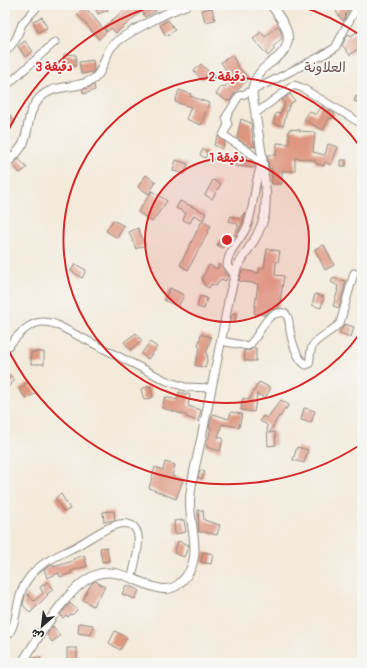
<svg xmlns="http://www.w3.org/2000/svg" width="367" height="668" viewBox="0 0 367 668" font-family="Pangolin,'Playpen Sans Arabic',sans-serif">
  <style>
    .building { fill: #de967f }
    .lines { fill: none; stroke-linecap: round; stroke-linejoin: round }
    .minor-casing { stroke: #8f8a82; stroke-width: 9 }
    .tertiary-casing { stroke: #8f8a82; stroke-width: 10 }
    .minor { stroke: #fff; stroke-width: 7 }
    .tertiary { stroke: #fff; stroke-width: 8 }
    .ring { fill: none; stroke: #d62828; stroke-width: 2 }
    .labels { text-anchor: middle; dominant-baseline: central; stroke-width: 3.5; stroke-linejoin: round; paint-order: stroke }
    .quarter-label { font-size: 14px; fill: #6a5048; stroke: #f6f6f2 }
    .centre { fill: #d62828; stroke: #f6f6f2; stroke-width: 2 }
    .ring-label { font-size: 12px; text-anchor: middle; font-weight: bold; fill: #d62828; stroke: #f6f6f2; stroke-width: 3.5; stroke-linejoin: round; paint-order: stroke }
  </style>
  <rect width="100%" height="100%" fill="#f6f6f2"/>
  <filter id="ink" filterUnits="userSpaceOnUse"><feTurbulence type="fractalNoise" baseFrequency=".025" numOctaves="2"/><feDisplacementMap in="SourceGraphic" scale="8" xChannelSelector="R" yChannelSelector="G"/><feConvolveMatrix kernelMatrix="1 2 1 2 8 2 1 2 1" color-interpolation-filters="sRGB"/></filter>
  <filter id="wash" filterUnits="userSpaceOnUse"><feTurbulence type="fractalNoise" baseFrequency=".012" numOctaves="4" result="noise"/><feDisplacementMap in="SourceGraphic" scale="16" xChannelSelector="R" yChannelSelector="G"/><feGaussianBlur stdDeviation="0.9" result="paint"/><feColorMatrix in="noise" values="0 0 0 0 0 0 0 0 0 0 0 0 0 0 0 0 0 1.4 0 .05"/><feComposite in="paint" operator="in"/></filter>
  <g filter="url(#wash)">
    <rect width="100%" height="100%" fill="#f3eada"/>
    <g id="blocks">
      <g class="building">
        <path d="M94,5h12l2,5 -10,4z"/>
        <path d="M138,5h15l3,6 -11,6 -3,-6 -26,22 -5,-5 -4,4 -3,-5 25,-21 3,4 7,-4z"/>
        <path d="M344,5h3l4,3 -6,7 1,1 -3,5 -7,-9z"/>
        <path d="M85,7l21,25 -7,7 -22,-25z"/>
        <path d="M212,8l3,12 -10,2 -3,-12z"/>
        <path d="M42,17l5,11 -9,4 -5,-11z"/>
        <path d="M168,20l7,10 -9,6 -6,-11z"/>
        <path d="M277,26l3,2 2,10 -9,9 2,2 -7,7 -15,-17 8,-7 4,5z"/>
        <path d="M362,28v17l-12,10 -8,-10 5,-9 2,-2 2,2z"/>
        <path d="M25,41l8,10 -8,6 -7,-11z"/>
        <path d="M64,54l12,1v11l-13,-1z"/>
        <path d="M232,55l7,13 10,10 -14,15 -5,8 -2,-1 -1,1 -11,-7 6,-8 3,1 6,-8 -10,-17z"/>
        <path d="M93,60l1,10 -1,2 -12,2 -2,-12z"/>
        <path d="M201,64l9,9 -8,7 -8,-9z"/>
        <path d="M94,85l1,5 -11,4 -2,-4z"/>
        <path d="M179,90l12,4 -1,2 19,7 -8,22 -15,-6 5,-12 -16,-5z"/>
        <path d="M290,94l5,7 -5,3 -3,7 -4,15 -10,-3 3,-10 4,1 5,-10 -3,-4z"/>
        <path d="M356,96l6,2v6l-8,-3z"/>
        <path d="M322,106l13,8 -3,5 -3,-1 -6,12 -19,-10 5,-9 7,4z"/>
        <path d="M5,107l10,16 -10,7z"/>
        <path d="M241,119l10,4 2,18h1l1,6 -6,-1 -12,-8z"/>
        <path d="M289,129l11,1 -1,1 16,1 -2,20 12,3 3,-11 10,3 -7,18 -6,-3 -1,4 -9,-3v-3l-20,-2v13h-13v13h-10v-16l-3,1 -2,-14h9l1,-12 12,1z"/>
        <path d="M218,136l7,6 -3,7 -8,-4z"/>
        <path d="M203,149l5,3 -3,6 -5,-3z"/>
        <path d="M236,156l11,1 7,6v5l-19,-2z"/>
        <path d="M19,159l8,9 -7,5 -7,-8z"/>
        <path d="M176,160l12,4 -3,10 -12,-3z"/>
        <rect x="341" y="160" width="5" height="6"/>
        <path d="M146,175l10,7 -7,12 -11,-7z"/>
        <path d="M213,180l8,4 -9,15 -7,-4z"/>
        <path d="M152,191l15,10 -15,21 -14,-10z"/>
        <path d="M180,201l26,12 -3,7 -9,-5 -4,8 -7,-3 3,-7 -10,-5z"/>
        <path d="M245,212l-2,10 -7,14 -2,-1 5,-9 -2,-1 1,-1 -9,-3 2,-5 9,3z"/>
        <path d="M113,220l11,6 -7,12 -11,-7z"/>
        <path d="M202,221l9,5 -23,44 -8,-5z"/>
        <path d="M138,228l7,17 -9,4 -7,-17z"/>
        <path d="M220,240l6,2 -3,6 -6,-3z"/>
        <path d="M324,245l10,20 -9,5 -10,-21z"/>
        <path d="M267,249l13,2 -2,11h-2l-1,13 9,1 -5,32 -9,2 -5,5 -11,-2 4,-29 -19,-3 3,-11 17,3 1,-5h4z"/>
        <path d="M75,264l11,6 -4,8 -11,-7z"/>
        <path d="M219,264l3,2 2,4v3l4,3 -2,5 -5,-2 -5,7 -5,-2 -2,4 -5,-3 -2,-7 7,-13 8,4z"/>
        <path d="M333,278l13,3 -7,27 -6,-2 5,-16h-1l1,-4 -7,-4z"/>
        <path d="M170,288l14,7 -6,12 -14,-7z"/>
        <path d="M315,294l9,3 -3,11 -9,-3z"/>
        <path d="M200,296l7,2 -3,11 -7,-2z"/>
        <path d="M233,313l4,1 -3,9 -4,-1z"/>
        <path d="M345,324l9,3 -3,10 -12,-4z"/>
        <path d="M136,333l6,8 -12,9 -6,-8z"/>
        <path d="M201,334l10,3 -5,18 2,1 -3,12 -10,-3 5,-18 -2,-1z"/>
        <path d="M150,342l7,5 -9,12 -7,-5z"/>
        <path d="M253,348h3v13h-11l-1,-11 5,1z"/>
        <rect x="31" y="352" width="13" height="12"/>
        <path d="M5,370l10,10 -10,10z"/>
        <path d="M28,382l8,11 -10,6 -7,-10z"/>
        <path d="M259,382l12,6 -6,10 -8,-4 -3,18 -13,-2 2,-12 6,2z"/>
        <path d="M150,386l3,11 -9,3 -3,-11z"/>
        <path d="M179,392l11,3 -2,11 13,4 -3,11 -12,-4v-2l-24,-7 3,-11 12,3z"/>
        <path d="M281,400l8,5 -3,4 -1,-1 -5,9 -1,-1 -10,17 6,-1 1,13 -8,1 -1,-21 -7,-4 3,-5 4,2z"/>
        <path d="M304,408l11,3 -4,12 -10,-3z"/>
        <path d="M231,412l11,2 -3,13 -17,-3 -4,13 5,1 -3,13 -14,-4 5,-19 -2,-1 4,-13 16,5z"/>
        <path d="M297,447l11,3 -4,13 -11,-3z"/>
        <path d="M165,462l10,3 -3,11 11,4 -7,19 -27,-11 6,-21 8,3z"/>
        <path d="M200,470l5,2 -3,7 -4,-1z"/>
        <path d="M61,494l9,15 -6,3 -9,-14z"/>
        <path d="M198,510h5l1,10 16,5 -3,10 -12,-3h-6z"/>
        <path d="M114,511l1,9 -11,2 -1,-10z"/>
        <path d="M184,520l2,12 -11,2 -1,-13z"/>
        <path d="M178,541l11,4 -5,12 -10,-4z"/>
        <path d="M107,547l2,14 -7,1 -2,-14z"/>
        <path d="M203,552l10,2 -2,10 -10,-2z"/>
        <path d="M84,555l3,11 -16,5 1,2 -12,4 -1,-4 -12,5 -3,-9 4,-2 5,-2 1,2 19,-6v-2z"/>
        <path d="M95,581l10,6 -12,19 -10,-6 4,-9 5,-8z"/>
        <path d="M47,582l6,8 -6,4 1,1 -18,18 -7,-8 2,-9 2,-2 7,7 9,-8 -3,-6z"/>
        <path d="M126,585l13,5 -4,9 -13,-5z"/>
        <path d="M70,603l7,7 -5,5 -1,-1 -3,3 -2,-2 -3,3 -3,-3z"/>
        <path d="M79,623l14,2 -2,10 -13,-2z"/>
        <path d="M53,626l7,10 -8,6 -5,-7z"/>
        <path d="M115,631l12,7 -7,12 -11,-7z"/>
        <path d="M67,648h10v14l-10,-1z"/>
        <path d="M40,657l1,6h-11l2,-5z"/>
      </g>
    </g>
  </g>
  <g filter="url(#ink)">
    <use href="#blocks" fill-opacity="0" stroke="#8f8a82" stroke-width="1"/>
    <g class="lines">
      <defs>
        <g id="minor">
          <path d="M5,53l11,-14 6,-15 5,-6 12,-13"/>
          <path d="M5,87l50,-45"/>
          <path d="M256,113l38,-28 8,3 60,36"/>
          <path d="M235,276l-8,-11c1,-16 16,-26 21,-41 6,-18 6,-38 12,-56v-6l-11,-10 -26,-17 5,-10 -2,-8 13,-21 13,-5 69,-35 14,-8 13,-25 7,-12"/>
          <path d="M221,341l27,5c14,-10 15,-36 37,-33 5,6 4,10 5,18 2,10 7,28 16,34l3,-1c2,-6 0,-13 4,-19 4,-7 20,-14 27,-22l14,-50"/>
          <path d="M5,350c10,-11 22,-28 38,-28 4,0 8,1 12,2l112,57 18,6 26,1"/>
          <path d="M5,638c12,-11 10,-28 15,-42 2,-8 6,-15 11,-21 11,-14 31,-21 46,-29 14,-8 28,-19 43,-22 5,-1 11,0 14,3 10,10 0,38 -2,50"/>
        </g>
        <g id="tertiary">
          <path d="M5,165c6,-6 14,-13 18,-21 7,-15 3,-31 16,-45 13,-16 37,-9 53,-19 11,-6 12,-24 20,-34 11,-12 59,-36 75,-41"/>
          <path d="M22,663c16,-25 45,-76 73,-88 31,-13 63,29 85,8 26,-23 9,-54 10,-83 1,-22 8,-44 12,-65 9,-46 19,-91 27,-137l8,-31 19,-30 6,-13 3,-10 1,-21 -4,-37 -10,-65c1,-6 3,-12 7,-17 4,-7 13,-12 19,-17 20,-17 6,-35 -7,-52"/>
        </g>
      </defs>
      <use href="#minor" class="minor-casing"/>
      <use href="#tertiary" class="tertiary-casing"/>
      <use href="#minor" class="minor"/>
      <use href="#tertiary" class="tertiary"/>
    </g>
  </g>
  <circle cx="227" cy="240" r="82" fill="#d62828" fill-opacity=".12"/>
  <g class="ring">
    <circle cx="227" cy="240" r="82"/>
    <path d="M361 332A163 163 0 1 1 361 148"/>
    <path d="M360 445A245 245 0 0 1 6 345M6 135A245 245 0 0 1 157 5M297 5A245 245 0 0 1 360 35"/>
  </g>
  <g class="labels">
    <g class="quarter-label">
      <text x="325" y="67">العلاونة</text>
    </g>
  </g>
  <circle cx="227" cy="240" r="6" class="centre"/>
  <g class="ring-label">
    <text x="54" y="71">3 دقيقة</text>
    <text x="227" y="81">2 دقيقة</text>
    <text x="227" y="162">1 دقيقة</text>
  </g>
  <rect width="367" height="668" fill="none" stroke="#f6f6f2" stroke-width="20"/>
  <g transform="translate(42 626) rotate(208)" stroke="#f6f6f2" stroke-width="3" paint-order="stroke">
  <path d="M0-3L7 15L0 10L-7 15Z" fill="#2b2b2b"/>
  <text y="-6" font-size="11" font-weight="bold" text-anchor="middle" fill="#2b2b2b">ش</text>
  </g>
</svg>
